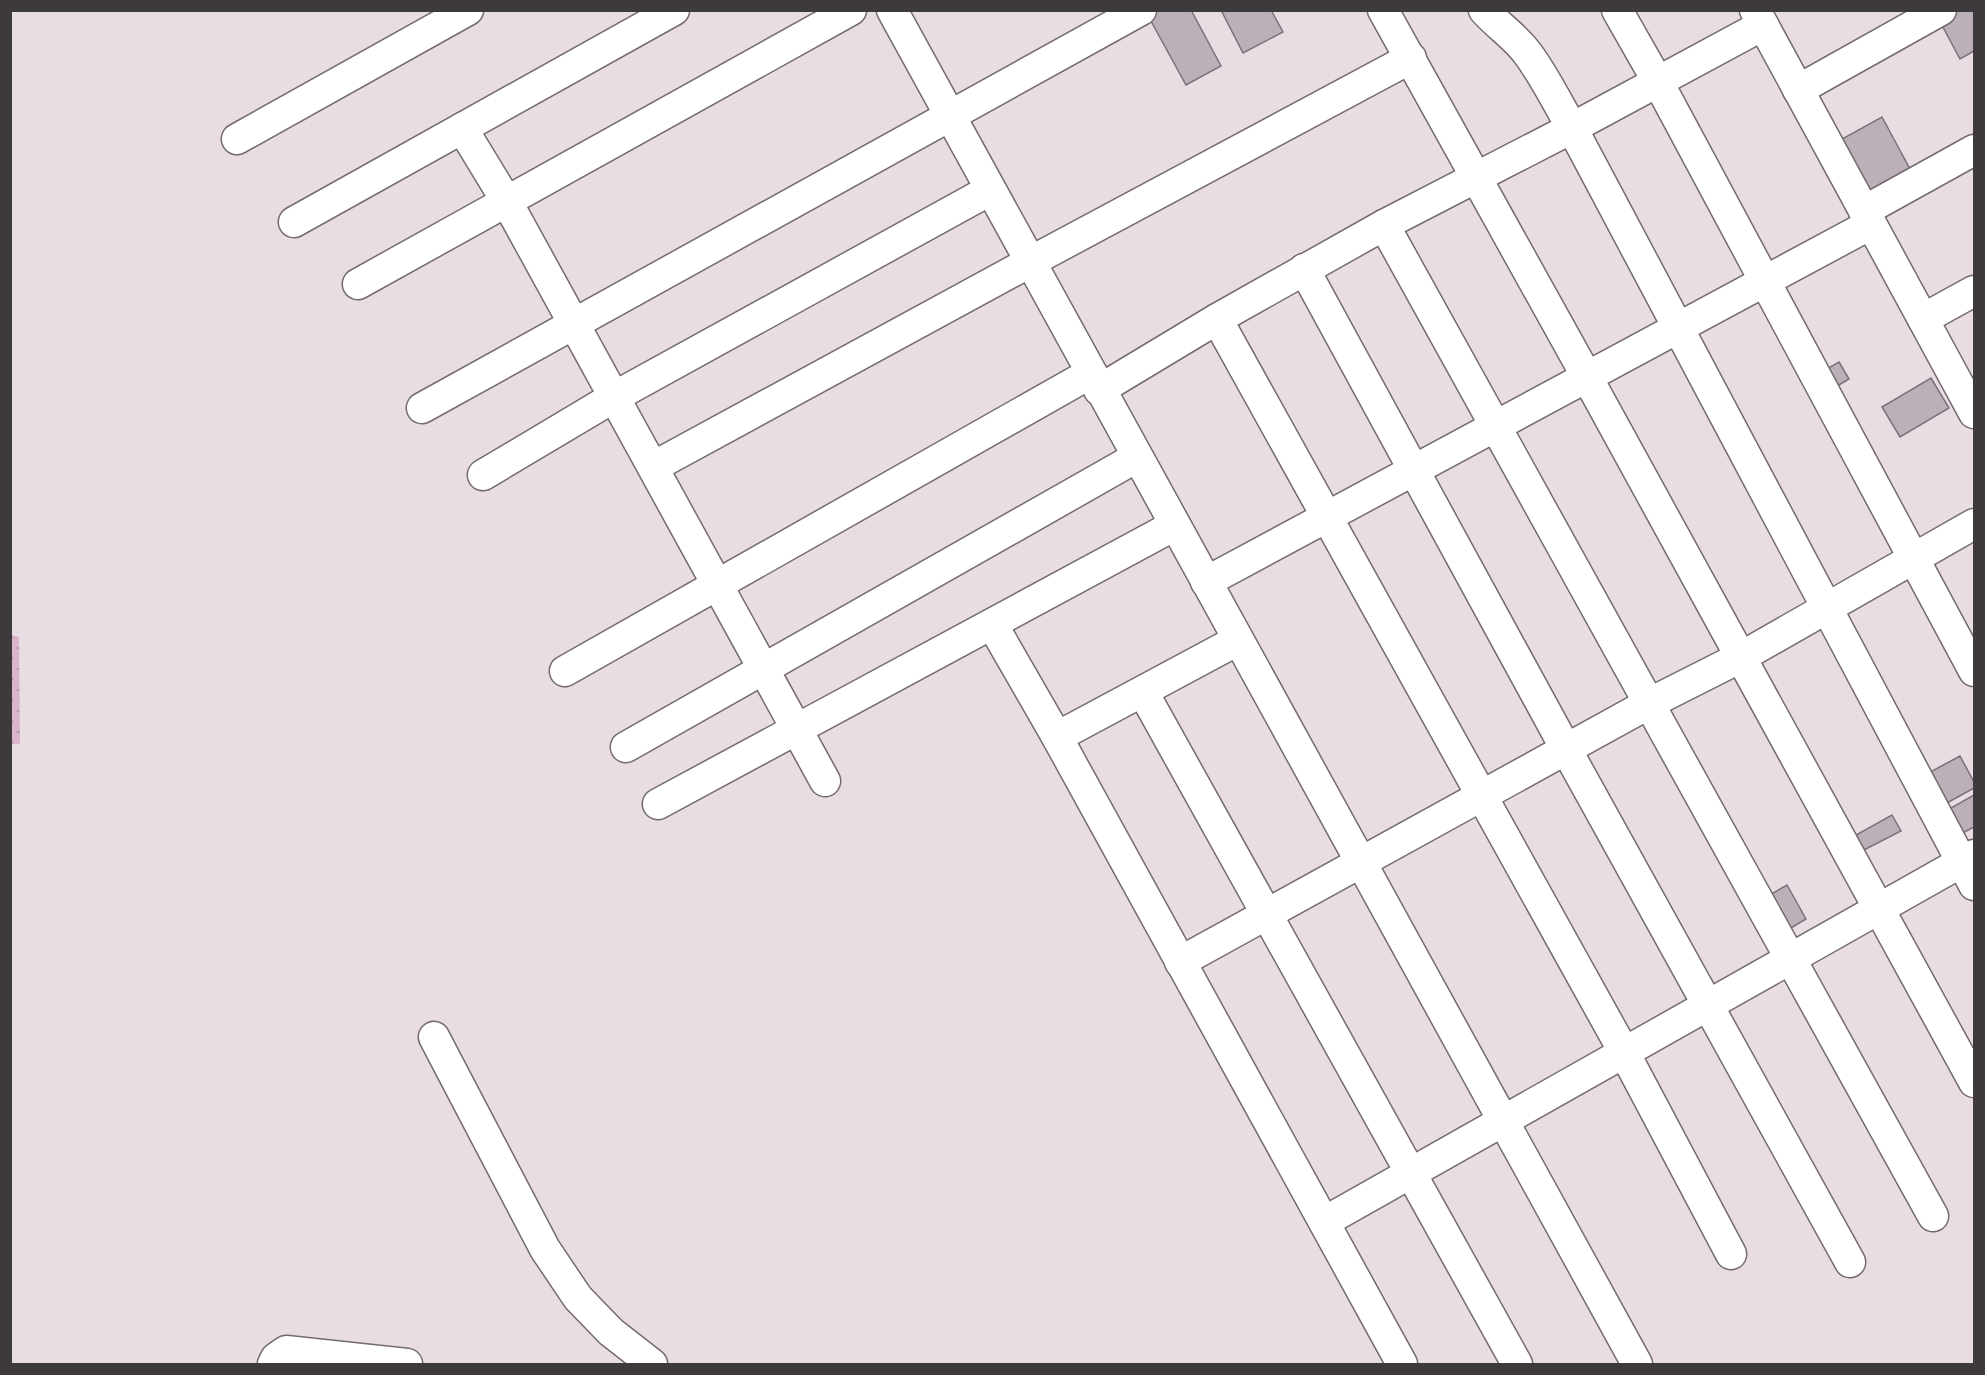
<svg xmlns="http://www.w3.org/2000/svg" width="1985" height="1375" viewBox="0 0 1985 1375" font-family="'PT Sans Narrow',sans-serif">
  <style>
    .wetland { fill: url(#wetland-marsh) }
    .building { fill: #bbb0b7; stroke: #7c7178; stroke-width: 1.5 }
    .lines { fill: none; stroke-linecap: round; stroke-linejoin: round }
    .minor-casing { stroke: #746a70; stroke-width: 33 }
    .minor { stroke: #fff; stroke-width: 30 }
  </style>
  <defs>
    <pattern id="wetland-marsh" width="20" height="14" patternUnits="userSpaceOnUse" patternTransform="scale(1.5)"><rect width="20" height="14" fill="#dbb5cd"/><path d="M1 5h8M5 5V1M11 12h8M15 12V8" fill="none" stroke="#b394a8"/></pattern>
  </defs>
  <rect width="100%" height="100%" fill="#e9dde4"/>
  <path class="wetland" d="M11,635l8,2 1,107h-9z"/>
  <g class="building">
    <path d="M1148,10h43l30,56 -35,19 -40,-73z"/>
    <path d="M1221,10h50l12,22 -40,21z"/>
    <path d="M1948,10h26v41l-14,8 -23,-43z"/>
    <path d="M1882,117l28,52 -49,26 -28,-51z"/>
    <path d="M1839,362l10,17 -20,12 -11,-17z"/>
    <path d="M1931,378l18,30 -49,29 -18,-30z"/>
    <path d="M1960,756l14,26v6l-36,20 -17,-31z"/>
    <path d="M1974,795v32l-19,10 -13,-24z"/>
    <path d="M1892,815l9,16 -37,19 -8,-15z"/>
    <path d="M1787,885l19,34 -25,15 -20,-34z"/>
  </g>
  <g class="lines">
    <defs>
      <g id="minor">
        <path d="M892,10l745,1354"/>
        <path d="M1383,10l204,367 387,705"/>
        <path d="M1484,10c14,16 32,27 44,44 17,23 30,50 44,74l402,757"/>
        <path d="M1617,10l41,72 316,589"/>
        <path d="M1755,10l219,403"/>
        <path d="M1798,90l143,-80"/>
        <path d="M462,128l45,74 318,579"/>
        <path d="M237,139l231,-129"/>
        <path d="M1864,211l110,-61"/>
        <path d="M294,222l380,-212"/>
        <path d="M1384,225l549,991"/>
        <path d="M1304,269l262,480 284,513"/>
        <path d="M358,284l493,-274"/>
        <path d="M1217,319l407,733 107,202"/>
        <path d="M1923,319l51,-28"/>
        <path d="M1099,390l118,-71 167,-94 188,-97 191,-103"/>
        <path d="M422,408l719,-398"/>
        <path d="M653,467l377,-205 381,-204"/>
        <path d="M483,475l131,-78 376,-207"/>
        <path d="M1206,582l665,-358"/>
        <path d="M992,624l65,113 345,627"/>
        <path d="M565,671l526,-298"/>
        <path d="M1143,692l374,672"/>
        <path d="M1057,737l181,-97"/>
        <path d="M626,747l511,-290"/>
        <path d="M658,804l517,-279"/>
        <path d="M1180,962l468,-258 93,-47 233,-133"/>
        <path d="M434,1037l111,212 33,49 33,34 41,32"/>
        <path d="M1324,1222l650,-367"/>
        <path d="M273,1364l3,-6 10,-7 121,13"/>
      </g>
    </defs>
    <use href="#minor" class="minor-casing"/>
    <use href="#minor" class="minor"/>
  </g>
  <rect width="1985" height="1375" fill="none" stroke="#3e393c" stroke-width="24"/>
</svg>
